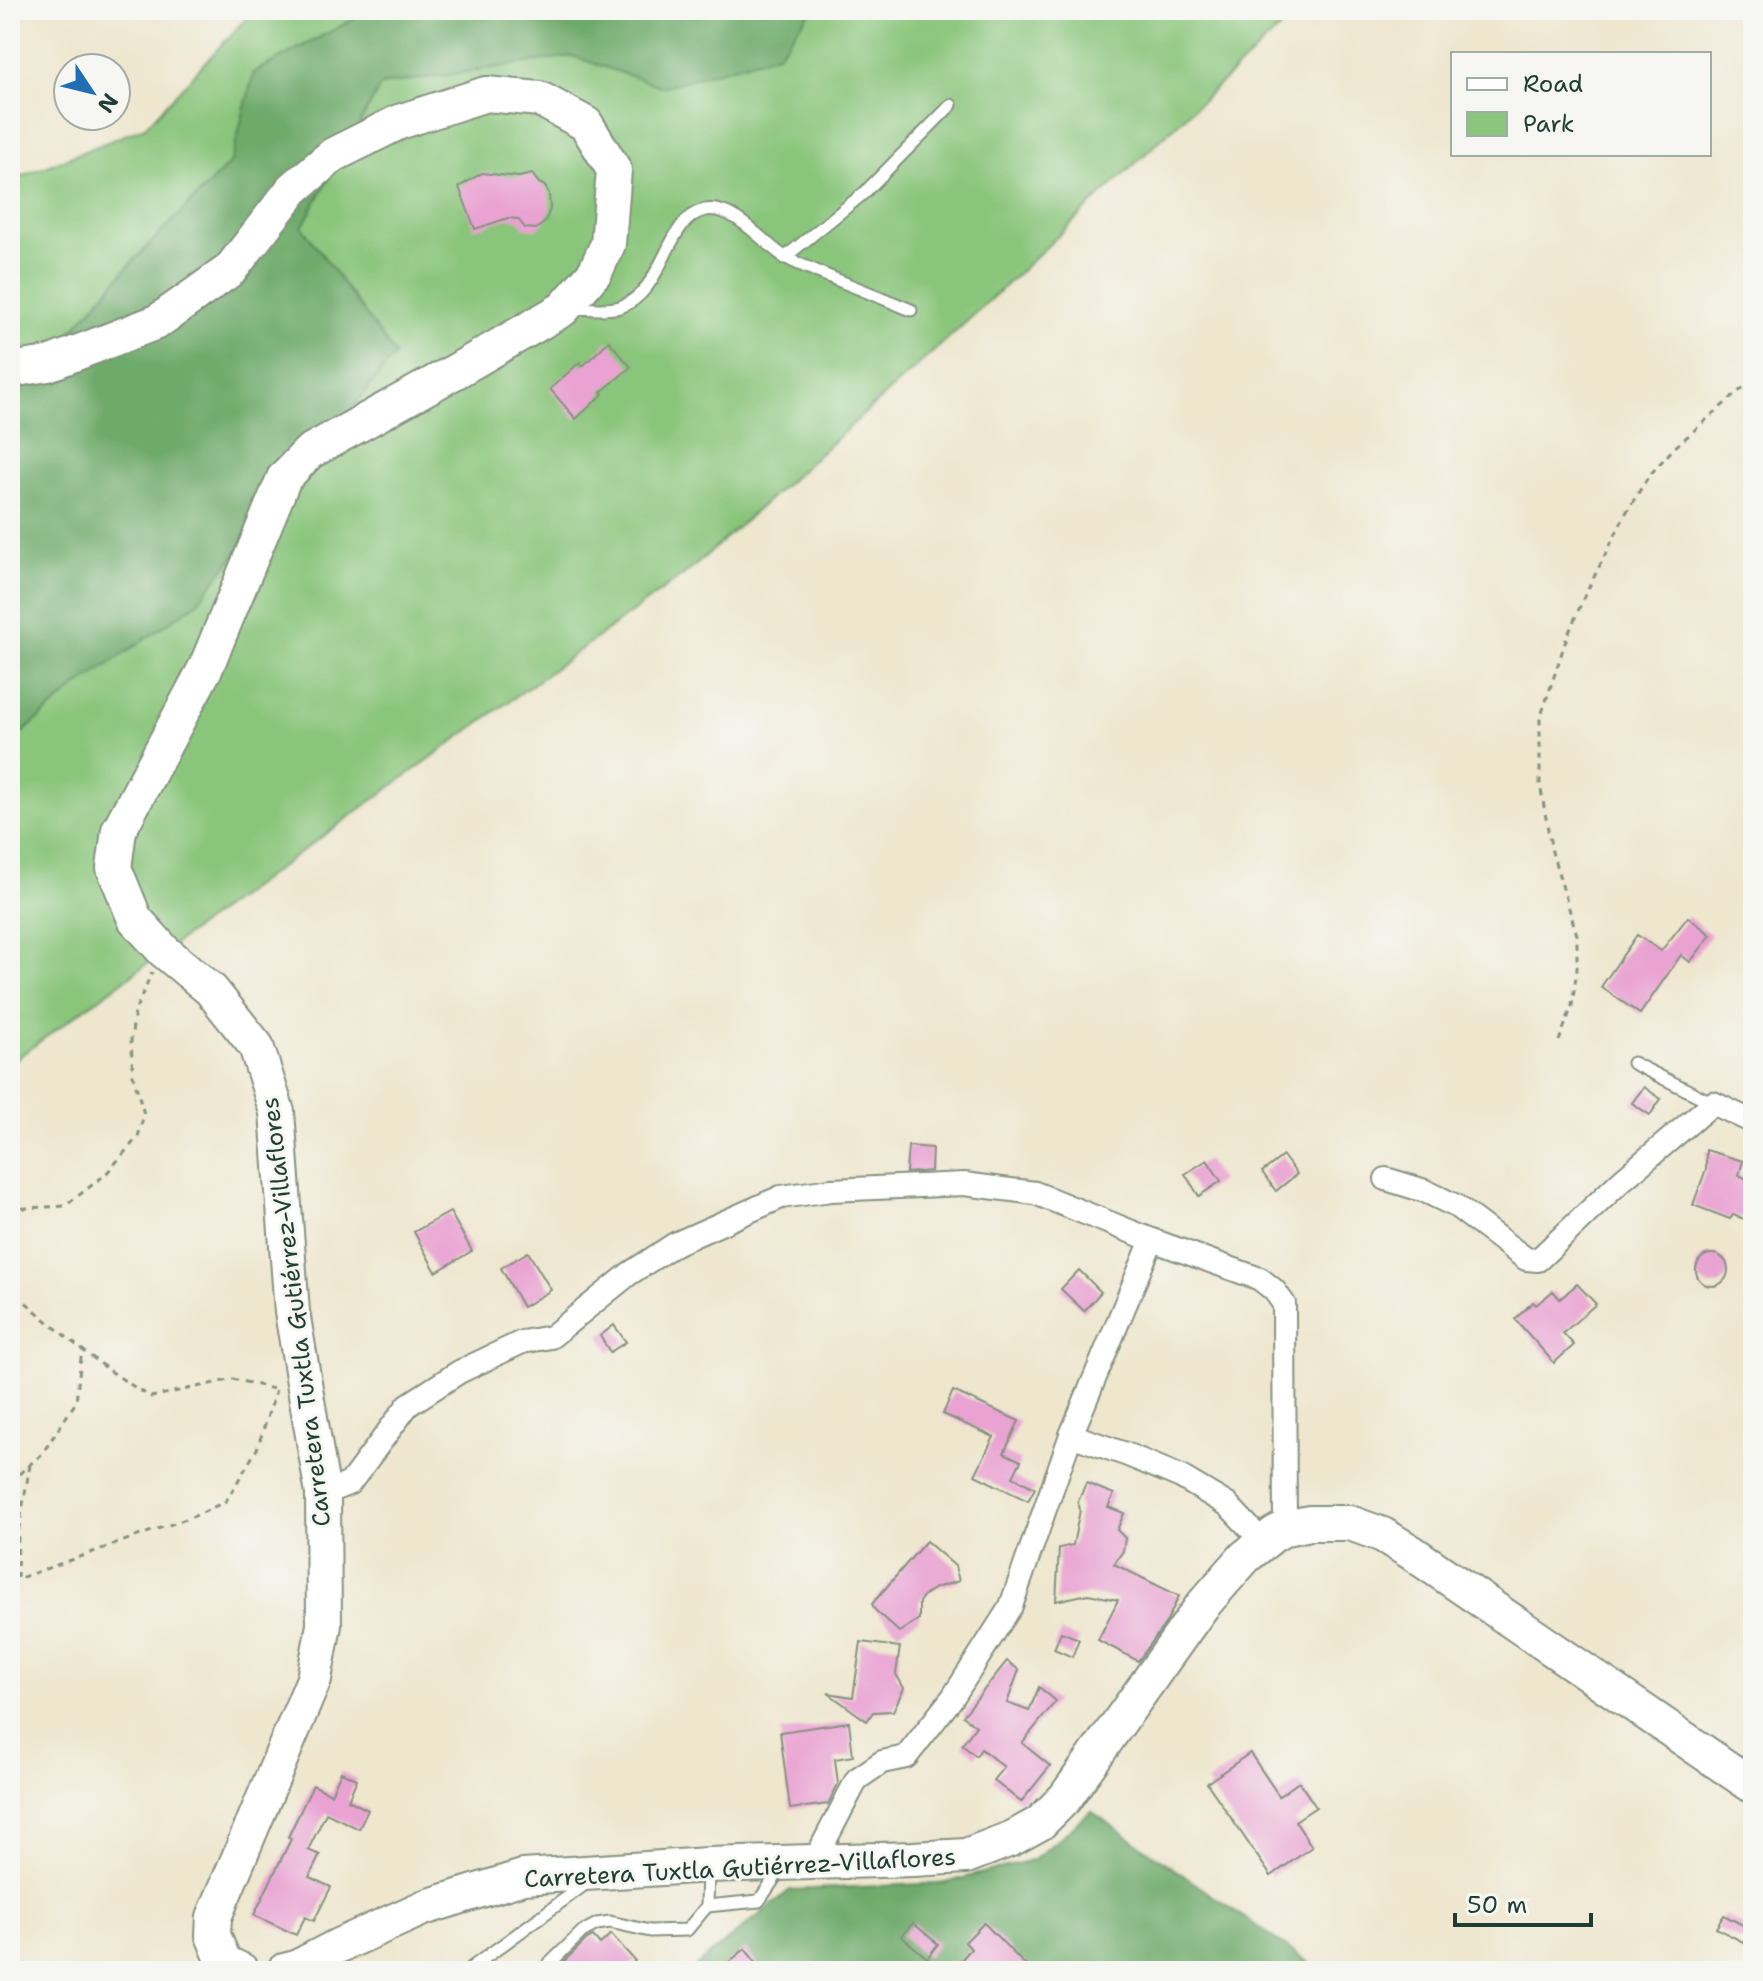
<svg xmlns="http://www.w3.org/2000/svg" width="1763" height="1981" viewBox="0 0 1763 1981" font-family="'Shantell Sans',sans-serif">
  <style>
    .green { fill: #89c57a; stroke: #548157; stroke-width: 2 }
    .forest { fill: #6eaa6a; stroke: #46744f; stroke-width: 2 }
    .building { fill: #e9a2d2 }
    .lines { fill: none; stroke-linecap: round; stroke-linejoin: round }
    .service-casing { stroke: #869280; stroke-width: 15 }
    .minor-casing { stroke: #869280; stroke-width: 26 }
    .primary-casing { stroke: #869280; stroke-width: 38 }
    .path { stroke: #869280; stroke-width: 3; stroke-dasharray: 6 6; stroke-linecap: butt }
    .service { stroke: #fff; stroke-width: 11 }
    .minor { stroke: #fff; stroke-width: 22 }
    .primary { stroke: #fff; stroke-width: 34 }
    .labels { text-anchor: middle; dominant-baseline: central; stroke-width: 6; stroke-linejoin: round; paint-order: stroke }
    .street-label { font-size: 24px; fill: #1f3d34; stroke: #f6f6f2 }
  </style>
  <rect width="100%" height="100%" fill="#f6f6f2"/>
  <filter id="ink" filterUnits="userSpaceOnUse"><feTurbulence type="fractalNoise" baseFrequency=".0125" numOctaves="2"/><feDisplacementMap in="SourceGraphic" scale="16" xChannelSelector="R" yChannelSelector="G"/><feConvolveMatrix kernelMatrix="1 2 1 2 8 2 1 2 1" color-interpolation-filters="sRGB"/></filter>
  <filter id="wash" filterUnits="userSpaceOnUse"><feTurbulence type="fractalNoise" baseFrequency=".006" numOctaves="4" result="noise"/><feDisplacementMap in="SourceGraphic" scale="32" xChannelSelector="R" yChannelSelector="G"/><feGaussianBlur stdDeviation="1.8" result="paint"/><feColorMatrix in="noise" values="0 0 0 0 0 0 0 0 0 0 0 0 0 0 0 0 0 1.4 0 .05"/><feComposite in="paint" operator="in"/></filter>
  <g filter="url(#wash)">
    <rect width="100%" height="100%" fill="#eee6cd"/>
    <path class="green" d="M254,10h1045l-335,314 -274,246 -680,493v-882l135,-54z"/>
    <g class="forest">
      <path d="M371,10h441l-34,44 -115,33 -91,-31 -191,29 -79,142 93,128 -198,248 -118,82 -69,58v-341l124,-142 97,-98 23,-90z"/>
      <path d="M1091,1811l230,160h-631l100,-81 155,-7 90,-24z"/>
    </g>
    <g id="blocks">
      <g class="building">
        <path d="M482,173l37,4 13,-3 7,9 6,3 4,8 1,15 -5,13 -9,7 -11,-1 -7,-9 -10,-1 -33,11 -16,-42z"/>
        <path d="M609,341l22,26 -30,25 2,2 -27,25 -26,-30 30,-27 3,4z"/>
        <path d="M1688,917l23,18 -21,27 -9,-7 -41,59 -39,-27 36,-52 24,16z"/>
        <path d="M1644,1087l17,12 -11,16 -18,-12z"/>
        <path d="M908,1146l24,2 -1,23 -25,2z"/>
        <path d="M1706,1150l37,11 -4,14 14,7v23l-6,15 -14,-5 -3,4 -37,-14 13,-36z"/>
        <path d="M1283,1156l14,18 -21,17 -14,-19z"/>
        <path d="M1207,1160l14,21 -22,15 -14,-22z"/>
        <path d="M450,1212l22,39 -36,21 -22,-40z"/>
        <path d="M528,1252l23,38 -28,17 -22,-39z"/>
        <circle cx="1712" cy="1270" r="16"/>
        <path d="M1079,1270l22,22 -17,19 -23,-22z"/>
        <path d="M1577,1284l19,20 -33,29 11,12 -20,18 -39,-44 18,-17 3,3 17,-14 7,8z"/>
        <path d="M614,1325l12,17 -16,10 -10,-16z"/>
        <path d="M953,1391l66,30 -15,32 17,8 -8,16 22,11 -7,13 -53,-26 19,-38 -51,-23z"/>
        <path d="M1086,1483l28,11 -6,13 16,6 -7,17 8,8 -2,13 -9,13 65,32 -12,25 -29,40 -40,-21 20,-40 -30,-6 -32,7 3,-53 14,-3 7,-35 -2,-8z"/>
        <path d="M926,1541l29,25 4,15 -24,7 -11,7 -5,7v17l-20,13 -24,-22 -3,-6z"/>
        <path d="M1061,1632l18,7 -7,18 -18,-8z"/>
        <path d="M861,1642l39,5 -4,27 8,14 -11,23 -20,1 -6,9 -39,-28 25,4z"/>
        <path d="M1007,1661l12,9 -12,33 22,8 10,-24 17,14 -34,42 28,23 -29,36 -28,-22 11,-13 -23,-18 -5,7 -14,-11 14,-19 -13,-10z"/>
        <path d="M849,1722l4,34 -18,3 3,25 -10,20 -38,5 -10,-77z"/>
        <path d="M1250,1753l29,43 20,-14 17,25 -21,14 17,26 -41,29 -64,-93z"/>
        <path d="M341,1772l16,7 -9,21 20,10 -9,19 -33,-16 -18,37 12,5 -11,22 22,10 -17,34 -9,-4 -9,18 -42,-20 37,-76 -3,-2 25,-52 18,9z"/>
        <path d="M1724,1915l26,14 -7,13 -27,-14z"/>
        <path d="M913,1923l25,21 -11,14 -26,-22z"/>
        <path d="M984,1923l47,48h-80l20,-22 -6,-7z"/>
        <path d="M611,1934l24,27 -12,10h-69l33,-32 6,-3 7,8z"/>
        <path d="M745,1949l18,22h-45z"/>
      </g>
    </g>
  </g>
  <g filter="url(#ink)">
    <use href="#blocks" fill-opacity="0" stroke="#869280" stroke-width="2"/>
    <g class="lines">
      <defs>
        <g id="service">
          <path d="M784,258l80,-65 87,-88"/>
          <path d="M571,308c15,0 35,3 49,-1 46,-16 45,-89 85,-97 28,-5 57,31 77,45 11,8 26,12 38,18 30,12 60,24 91,37"/>
          <path d="M1633,1063l80,40"/>
          <path d="M707,1906l52,-5 21,-31"/>
          <path d="M467,1971l121,-89"/>
          <path d="M542,1971l40,-39 15,-8 13,-2 40,9 37,-1 20,-24 1,-36"/>
        </g>
        <g id="minor">
          <path d="M1386,1179l39,12 31,15 70,53 12,1 84,-80 91,-77 40,19"/>
          <path d="M1071,1435l57,20 53,22 47,28 35,37"/>
          <path d="M323,1494l27,-11 58,-78 51,-33 63,-30 29,-5 78,-63 46,-30 106,-47 50,-7 133,-6 71,9 117,47 108,39 14,11 10,14 1,224"/>
          <path d="M814,1862l43,-83 25,-17 24,-5 47,-60 58,-91 60,-171 81,-195"/>
        </g>
        <g id="primary">
          <path d="M10,370l38,-6 109,-42 73,-52 63,-81 40,-34 66,-33 87,-28 54,5 46,25 28,46 -6,74 -13,28 -32,37 -107,62 -147,81 -25,26 -78,189 -87,163 -5,38 21,51 29,32 47,39 45,56 21,66 15,200 31,182 1,131 -10,54 -100,238 -1,18 11,27 18,9"/>
          <path d="M284,1971l12,-3 42,-22 85,-38 100,-31 185,-12 205,-6 53,-3 47,-18 27,-15 25,-25 137,-192 43,-49 28,-22 12,-7 25,-5h40l33,12 28,17 342,234"/>
        </g>
      </defs>
      <use href="#service" class="service-casing"/>
      <use href="#minor" class="minor-casing"/>
      <use href="#primary" class="primary-casing"/>
      <g class="path">
        <path d="M1559,1041l13,-35 5,-37v-34l-25,-83 -12,-68v-65l27,-82 17,-40 42,-84 22,-36 26,-29 79,-69"/>
        <path d="M10,1209l55,-3 40,-31 33,-38 6,-23 -11,-39 -2,-35 4,-29 17,-39"/>
        <path d="M10,1285l4,7c43,38 87,76 137,105l82,-18 45,11"/>
        <path d="M30,1465l-12,68 -1,46 183,-65 26,-13 31,-52 19,-59"/>
        <path d="M10,1482l32,-28 34,-52 6,-53"/>
      </g>
      <use href="#service" class="service"/>
      <use href="#minor" class="minor"/>
      <use href="#primary" class="primary"/>
    </g>
  </g>
  <g class="labels">
    <g class="street-label">
      <text transform="translate(296 1312) rotate(-97)">Carretera Tuxtla Gutiérrez-Villaflores</text>
      <text transform="translate(740 1868) rotate(-3)">Carretera Tuxtla Gutiérrez-Villaflores</text>
    </g>
  </g>
  <rect width="1763" height="1981" fill="none" stroke="#f6f6f2" stroke-width="40"/>
  <rect x="1451" y="52" width="260" height="104" fill="#f6f6f2" stroke="#a0aca6" stroke-width="2"/>
  <rect x="1467" y="78" width="40" height="12" fill="#ffffff" stroke="#a0aca6" stroke-width="2"/>
  <text x="1523" y="92" font-size="24" fill="#1f3d34">Road</text>
  <rect x="1467" y="112" width="40" height="24" fill="#89c57a" stroke="#a0aca6" stroke-width="2"/>
  <text x="1523" y="132" font-size="24" fill="#1f3d34">Park</text>
  <g transform="translate(92 92) rotate(125)"><circle r="38" fill="#f6f6f2" stroke="#a0aca6" stroke-width="2"/>
  <path d="M0-6L14 30L0 20L-14 30Z" fill="#1f6fb2"/>
  <text y="-12" font-size="22" font-weight="bold" text-anchor="middle" fill="#1f3d34">N</text>
  </g>
  <path d="M1455 1913v12h136v-12" fill="none" stroke="#1f3d34" stroke-width="4"/>
  <text x="1467" y="1913" font-size="24" fill="#1f3d34" stroke="#f6f6f2" stroke-width="6" paint-order="stroke">50 m</text>
</svg>
